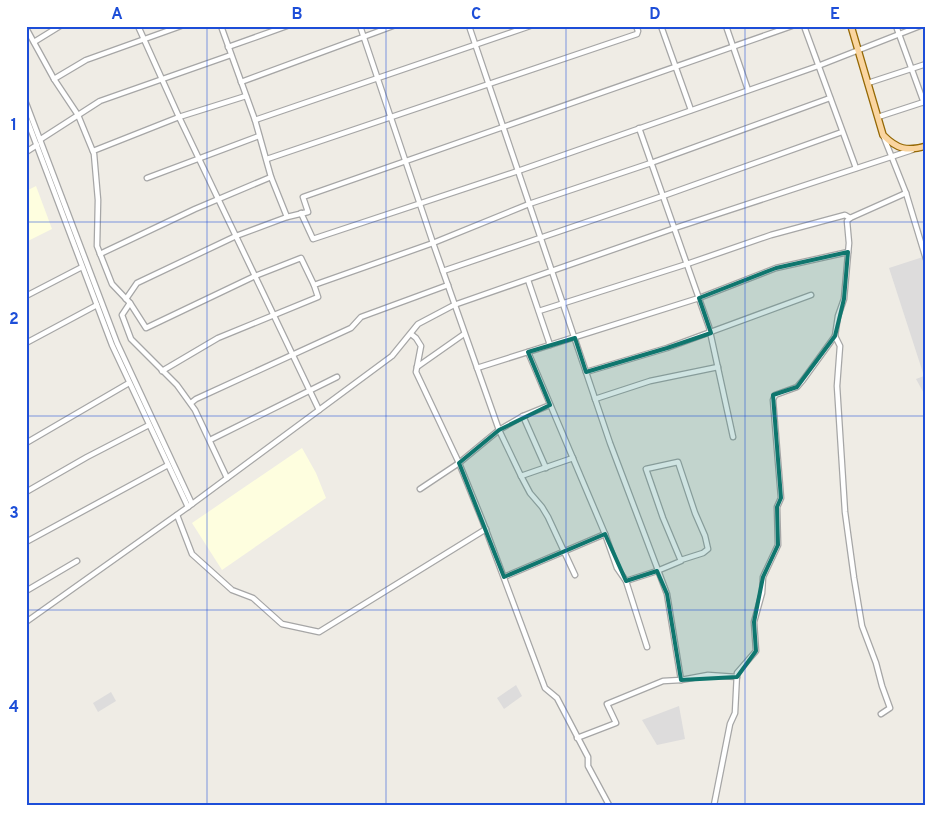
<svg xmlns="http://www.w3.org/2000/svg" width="952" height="831" viewBox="0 0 952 831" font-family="Overpass,sans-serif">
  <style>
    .residential { fill: #dddcdc }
    .education { fill: #fefedf }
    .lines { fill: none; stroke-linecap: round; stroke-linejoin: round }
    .minor-casing { stroke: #a6a6a6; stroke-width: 7 }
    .major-casing { stroke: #956804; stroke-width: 8 }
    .minor { stroke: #fff; stroke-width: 4.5 }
    .major { stroke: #fad5a0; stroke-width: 5.5 }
    .marked { fill: #0f766e; fill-opacity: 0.2; stroke: #0f766e; stroke-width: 4; stroke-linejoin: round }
    .grid { fill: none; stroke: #1d4ed8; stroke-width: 1; stroke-opacity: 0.55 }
    .neatline { fill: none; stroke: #1d4ed8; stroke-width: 2 }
    .grid-label { font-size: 16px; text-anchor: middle; font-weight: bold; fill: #1d4ed8 }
  </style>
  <rect width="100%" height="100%" fill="#efece5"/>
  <g class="residential">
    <path d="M926,256v141l-10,-18 8,-3 -35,-108z"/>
    <path d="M516,685l6,11 -18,13 -7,-11z"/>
    <path d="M111,692l5,9 -18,11 -5,-9z"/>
    <path d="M679,706l6,33 -28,6 -15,-25z"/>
  </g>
  <g class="education">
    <path d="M36,186l16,43 -26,13v-51z"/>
    <path d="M302,448l14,25 10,25 -104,72 -30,-47z"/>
  </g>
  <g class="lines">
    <defs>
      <g id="minor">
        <path d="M138,26l41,91 140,293"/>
        <path d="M221,26l34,94 16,57 16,40"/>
        <path d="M360,26l73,217 66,187 22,46 9,17 12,14 6,10 27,58"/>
        <path d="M469,26l141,417 57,151 14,86"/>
        <path d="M661,26l30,84"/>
        <path d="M726,26l22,64"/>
        <path d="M804,26l52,142"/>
        <path d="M896,26l28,77"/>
        <path d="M26,28l28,51 24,36 16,39 4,46 -1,46 15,38 18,19 -8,12 9,24 46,46 18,25 32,68"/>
        <path d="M34,42l26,-16"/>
        <path d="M228,47l59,-21"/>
        <path d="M54,79l32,-19 95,-34"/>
        <path d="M241,82l152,-56"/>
        <path d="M868,83l58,-19"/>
        <path d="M26,103l91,240 75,161"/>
        <path d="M26,117l86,228 76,162"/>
        <path d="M878,117l46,-15"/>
        <path d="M255,120l275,-94"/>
        <path d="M639,128l70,199 24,110"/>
        <path d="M883,135l23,58 20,66"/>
        <path d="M41,139l59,-38 131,-46"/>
        <path d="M93,151l86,-34 67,-21"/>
        <path d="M26,152l11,-7"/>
        <path d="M267,159l370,-125 1,-3 -2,-5"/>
        <path d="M147,178l112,-42"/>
        <path d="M301,213l12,26 205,-68 300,-105 102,-40"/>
        <path d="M100,254l95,-45 76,-32"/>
        <path d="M443,271l220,-75 179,-64"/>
        <path d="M528,280l22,65"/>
        <path d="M26,296l56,-29"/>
        <path d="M126,299l11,-16 99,-47 51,-19 21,-5 -5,-15 489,-171"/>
        <path d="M130,303l16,25 109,-52 46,-18 13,27"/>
        <path d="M539,311l148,-47 84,-29 74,-20 5,3"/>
        <path d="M411,334l5,4 5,8 -5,26 43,91 24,59 62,166 12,10 31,59v9l21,39"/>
        <path d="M835,336l5,10 -3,40 8,126 9,66 8,48 14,37 6,23 8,22 -9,6"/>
        <path d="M26,343l71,-38"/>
        <path d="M528,352l77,182 12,34 9,13 21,66"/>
        <path d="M417,367l47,-33"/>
        <path d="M477,368l222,-70 77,-30 72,-16"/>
        <path d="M162,371l56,-33 100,-41 -4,-12 119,-42 96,-39 122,-41 179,-65"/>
        <path d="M586,372l81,-24 144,-53"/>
        <path d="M595,399l55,-18 68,-14"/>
        <path d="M191,403l5,-4 155,-71 10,-11 87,-32"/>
        <path d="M523,416l23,52"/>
        <path d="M210,440l127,-63"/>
        <path d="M26,443l103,-60"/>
        <path d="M521,476l52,-18"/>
        <path d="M420,489l39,-26 40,-33 24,-14 27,-11"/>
        <path d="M26,492l61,-35 62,-32"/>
        <path d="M177,515l15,39 40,36 21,8 29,26 37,8 167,-103"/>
        <path d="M26,542l142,-77"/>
        <path d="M504,577l101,-43"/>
        <path d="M626,581l31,-10 24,-10 -18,-43 -17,-49 32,-7 17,51 10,23 3,13 -5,4 -22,7"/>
        <path d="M26,591l51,-30"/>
        <path d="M26,622l162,-115 204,-151 26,-32 36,-19 221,-77 237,-78"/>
        <path d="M577,738l39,-15 -9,-19 56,-23 18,-1 27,-5 29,2"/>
        <path d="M714,805l16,-81 5,-11 2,-40 19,-22 -2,-29 8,-29 1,-16 15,-32 -1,-38 4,-9 -8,-98 2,-5 22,-8 6,-7 32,-44 3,-20 6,-17 5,-56 -2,-22 3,-3 56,-25"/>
      </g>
      <path id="major" d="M851,26l32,109c14,14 24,17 43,11"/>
    </defs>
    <use href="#minor" class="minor-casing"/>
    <use href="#major" class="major-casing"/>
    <use href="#minor" class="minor"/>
    <use href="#major" class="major"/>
  </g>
  <path class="marked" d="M848,252l-4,47 -9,37 -38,51 -24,8 8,103 -4,9 1,38 -15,32 -9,45 2,29 -19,26 -56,3 -14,-86 -10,-23 -31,10 -21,-47 -101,43 -45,-114 40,-33 51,-25 -22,-53 47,-14 11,34 81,-24 44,-15 -12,-35 77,-30z"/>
  <path class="grid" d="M207,26v779M386,26v779M566,26v779M745,26v779M26,222h900M26,416h900M26,610h900"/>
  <rect width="952" height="831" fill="none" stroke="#ffffff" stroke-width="55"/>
  <rect x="28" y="28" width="896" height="776" class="neatline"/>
  <g class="grid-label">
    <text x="117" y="19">A</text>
    <text x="297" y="19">B</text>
    <text x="476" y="19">C</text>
    <text x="655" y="19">D</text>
    <text x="835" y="19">E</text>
    <text x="14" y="130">1</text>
    <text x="14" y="324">2</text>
    <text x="14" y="518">3</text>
    <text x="14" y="712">4</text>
  </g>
</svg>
